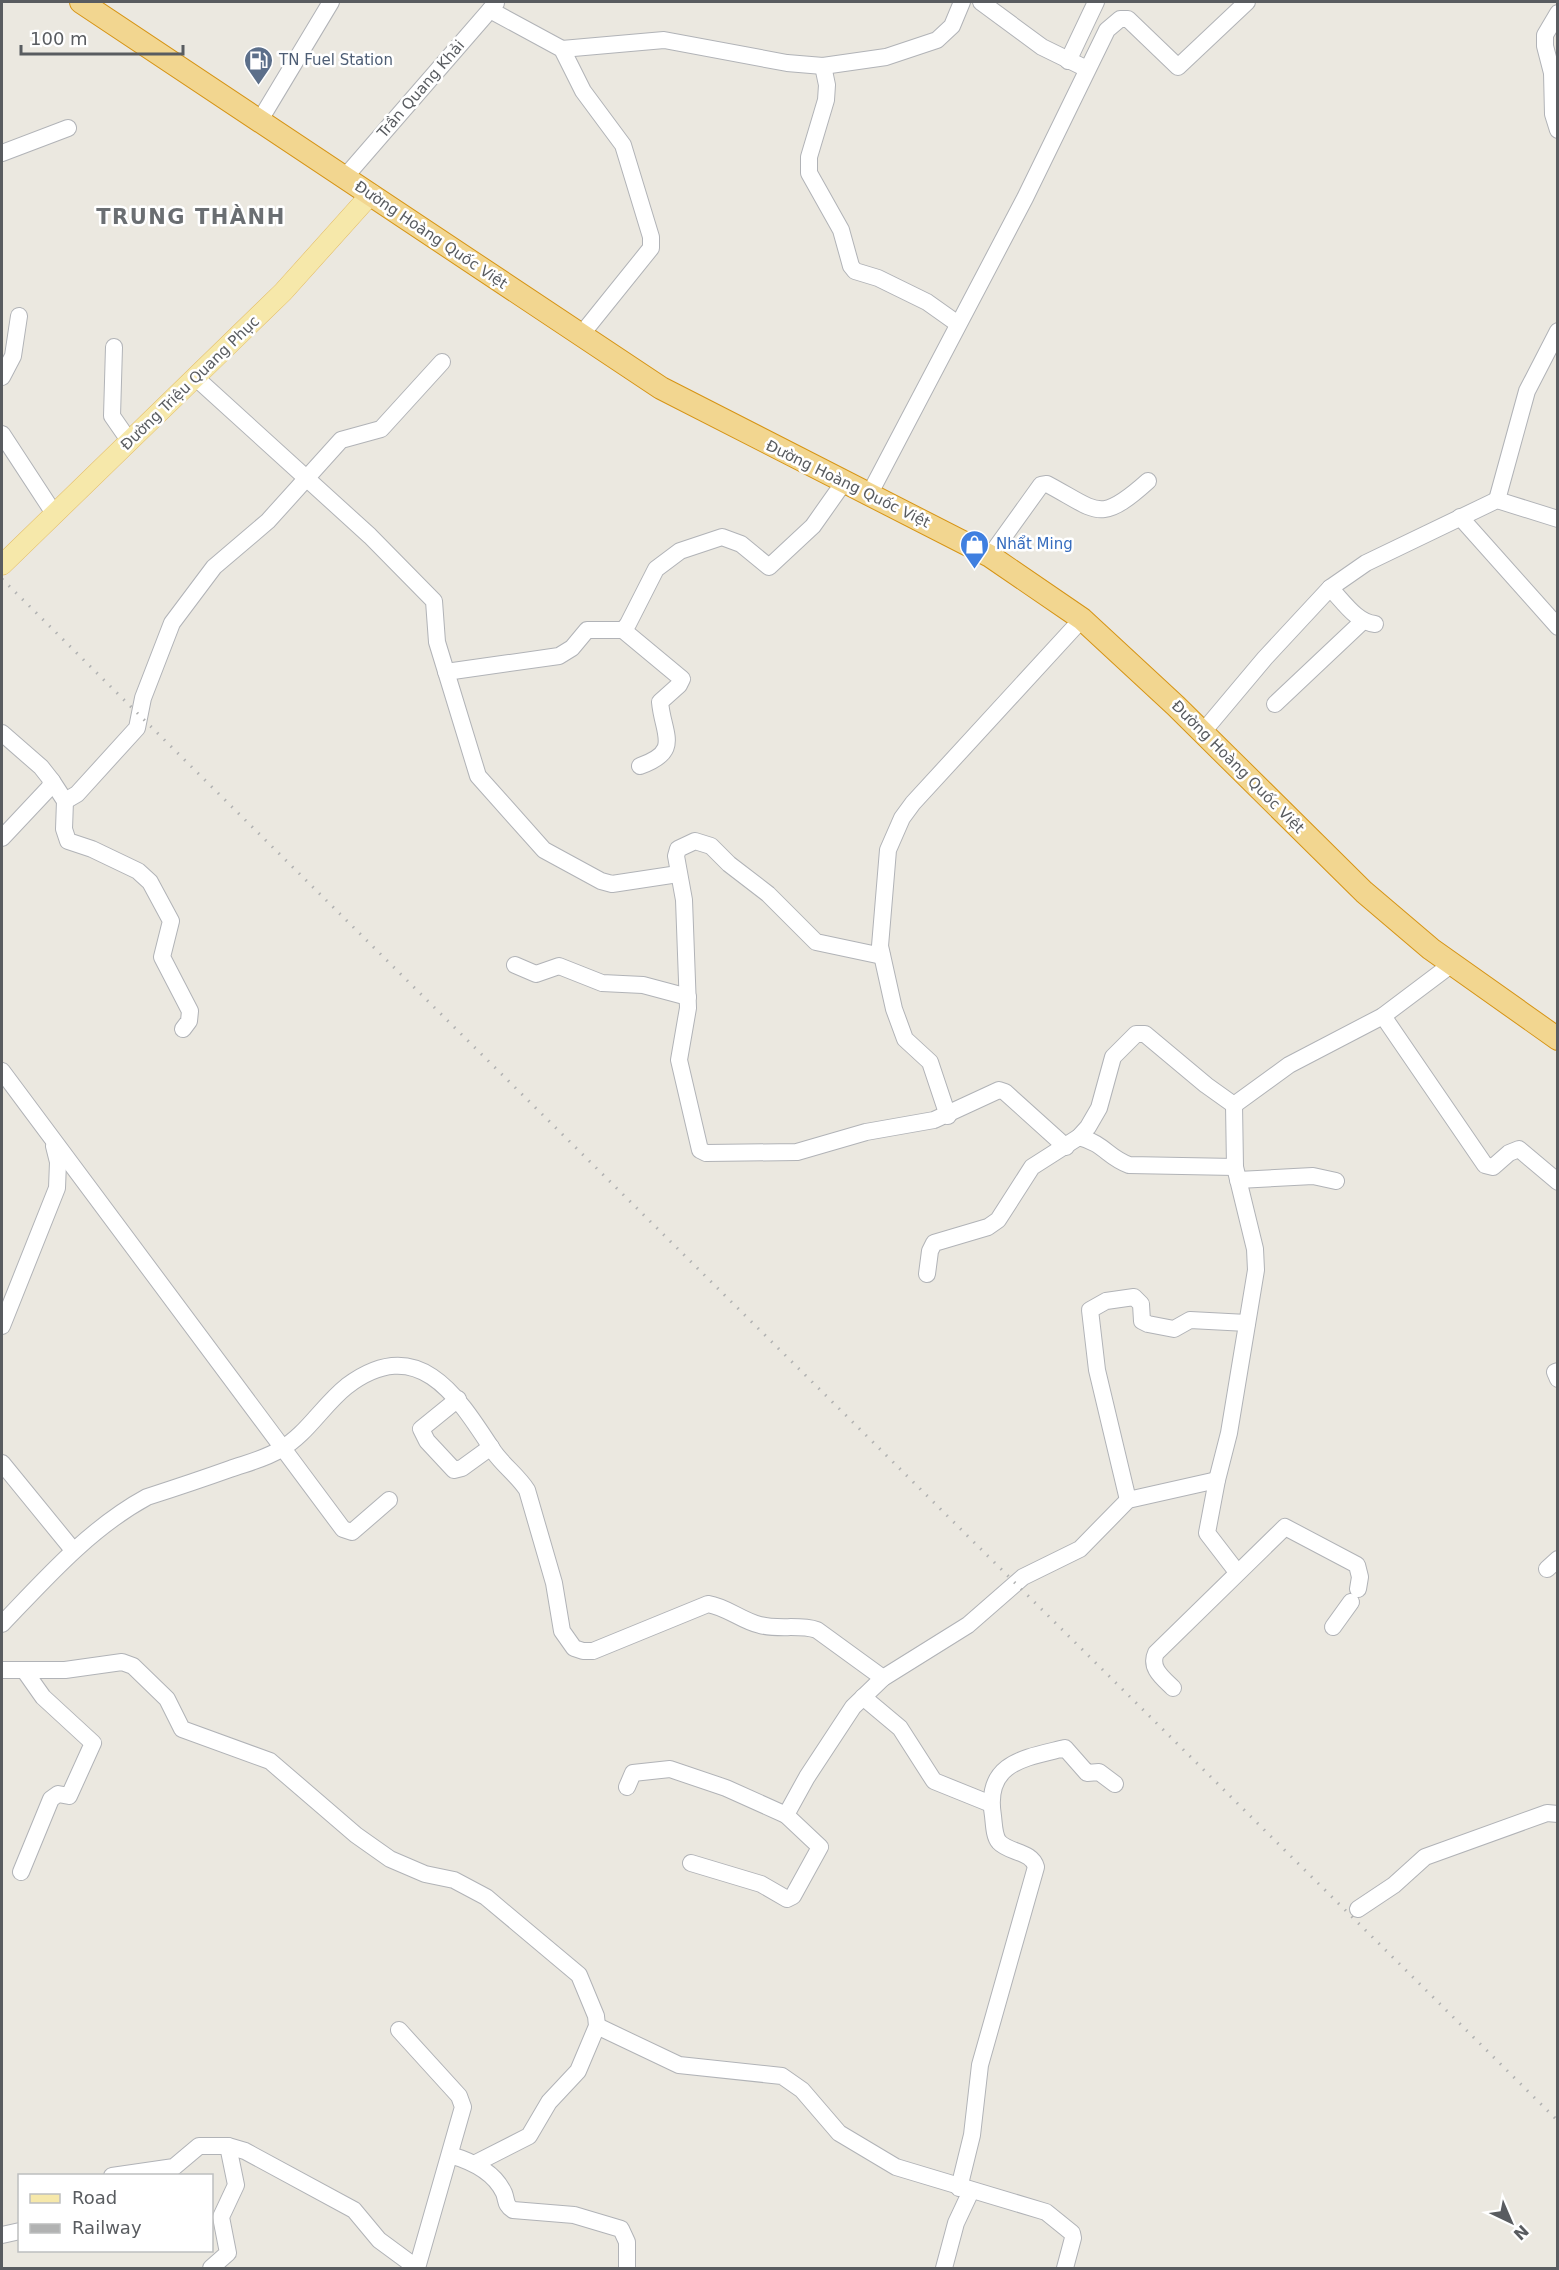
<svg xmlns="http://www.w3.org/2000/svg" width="1559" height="2270" viewBox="0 0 1559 2270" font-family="'DejaVu Sans',sans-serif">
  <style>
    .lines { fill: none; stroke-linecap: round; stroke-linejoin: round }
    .minor-casing { stroke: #b1b3b7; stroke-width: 18 }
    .major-casing { stroke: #e3bb62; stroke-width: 21 }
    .highway-casing { stroke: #d69415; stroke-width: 24 }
    .minor { stroke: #fff; stroke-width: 16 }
    .major { stroke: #f6e8aa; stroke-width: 20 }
    .highway { stroke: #f2d690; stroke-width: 22 }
    .rail { stroke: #b1b2b2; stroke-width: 3; stroke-dasharray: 1.5 8; stroke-linecap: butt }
    .labels { text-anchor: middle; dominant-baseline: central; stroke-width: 5; stroke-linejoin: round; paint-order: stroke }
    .service-label { font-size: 15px; fill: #4e5e75; stroke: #fff; text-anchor: start }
    .street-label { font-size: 15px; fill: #595c60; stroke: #fff }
    .shop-label { font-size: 15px; fill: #366cbe; stroke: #fff; text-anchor: start }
    .district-label { font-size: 21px; font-weight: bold; letter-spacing: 1.5px; fill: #6a6e72; stroke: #fff }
  </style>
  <rect width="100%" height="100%" fill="#ebe8e0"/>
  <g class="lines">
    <defs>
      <g id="minor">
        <path d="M981,2l61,45 45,22"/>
        <path d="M490,10l72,39 21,42 40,54 28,92v11l-70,87"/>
        <path d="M1558,13l-13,22v11l7,27 1,41 5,16"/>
        <path d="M562,49l102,-9 123,23 36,3 63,-9 51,-17 15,-14 10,-24"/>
        <path d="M1068,61l28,-59"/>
        <path d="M823,66l4,19 -1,15 -17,57v16l32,57 10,36 4,5 23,7 49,24 31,22"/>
        <path d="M260,120l71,-118"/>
        <path d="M2,153l66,-25"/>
        <path d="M345,177l151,-174"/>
        <path d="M114,347l-2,69 18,26"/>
        <path d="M2,377l11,-21 6,-40"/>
        <path d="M195,377l175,159 64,65 3,41 41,134 66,74 57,31 11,3 66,-10"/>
        <path d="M2,434l53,81"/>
        <path d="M870,493l155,-295 82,-168 13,-11h8l50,48 69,-65"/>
        <path d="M1497,500l30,-109 31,-60"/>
        <path d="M1460,517l98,110"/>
        <path d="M990,556l51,-71 6,-1c51,27 52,41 101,-3"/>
        <path d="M1330,588c13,13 26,34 45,36"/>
        <path d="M623,630l59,49 -3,6 -19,17c3,33 22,49 -20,64"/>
        <path d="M446,672l113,-16 13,-8 15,-18h36l5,-6 28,-55 24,-18 42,-14 19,7 28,23 44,-41 31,-44"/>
        <path d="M1275,704l88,-83"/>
        <path d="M2,733l39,34 11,14 -3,7 -47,50"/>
        <path d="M1202,733l63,-75 65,-70 36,-25 131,-63 61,19"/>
        <path d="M52,781l13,20 -1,28 4,12 24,8 46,22 12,11 21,39 -9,36 28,54 -1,10 -6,8"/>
        <path d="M65,801l12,-7 60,-66 6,-30 29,-75 42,-56 54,-46 73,-81 40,-11 61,-67"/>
        <path d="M882,956l-66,-14 -48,-48 -39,-30 -18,-18 -16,-5 -17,8 -2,7 8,44 4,108 -9,52 21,90 6,3 91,-1 69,-20 68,-12 65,-30 6,2 61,55"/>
        <path d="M515,965l21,9 23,-8 43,17 41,2 45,12"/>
        <path d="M1383,1016l102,149 8,2 16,-14 10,-4 39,33"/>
        <path d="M2,1071l341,458 9,3 37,-32"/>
        <path d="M1234,1105l1,62 20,82 1,21 -27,163 -12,47 -10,53 30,39"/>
        <path d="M1234,1105l55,-40 94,-49 69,-52"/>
        <path d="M948,1116l-18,-54 -25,-23 -11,-30 -14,-63 8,-96 14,-32 11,-15 169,-184"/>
        <path d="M1079,1137c26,7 28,20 50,28l106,2"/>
        <path d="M1238,1180l75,-4 23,5"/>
        <path d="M927,1274l3,-23 4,-8 54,-16 10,-7 34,-53 47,-30 9,-10 11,-19 14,-51 23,-23h9l61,51 28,20"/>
        <path d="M2,1326l55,-138 1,-26 -4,-16"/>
        <path d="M1558,1371l-3,1 3,7"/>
        <path d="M458,1399l-37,30 6,12 27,29 8,-2 29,-21"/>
        <path d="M2,1463l71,87"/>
        <path d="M1128,1500l-31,-130 -7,-60 16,-9 28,-4 7,7 1,17 6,3 26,5 16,-9 57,3"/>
        <path d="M1547,1569l11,-10"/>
        <path d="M2,1624c44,-46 88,-96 145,-127 28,-9 55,-18 83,-28 17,-6 35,-10 51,-20 26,-15 42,-44 66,-63 72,-54 111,11 147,66 10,14 24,24 33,38l27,93 8,48 12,17 9,3h10l115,-47c19,3 34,17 52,21 19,5 39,-1 57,5l66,48"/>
        <path d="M1333,1627l18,-25"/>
        <path d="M2,1670h63l57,-8 11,4 34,33 15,30 88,32 86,74 34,24 35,15 29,6 32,17 93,78 17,41 1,10 -19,45 -29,31 -20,34 -53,27"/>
        <path d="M1173,1688c-10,-10 -24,-20 -17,-35l129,-126 72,38 3,12 -2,12"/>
        <path d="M863,1697l37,31 34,53 57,23"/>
        <path d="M627,1787l6,-14 37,-4 56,19 60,27 34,32 -27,49 -6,3 -26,-15 -70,-21"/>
        <path d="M786,1815l21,-38 46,-70 30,-29 85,-53 55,-48 57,-28 48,-49 89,-20"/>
        <path d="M21,1872l30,-73 7,-5 11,2 24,-53 -50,-46 -19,-27"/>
        <path d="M1358,1909l36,-24 31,-28 122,-44 11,1"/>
        <path d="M597,2026l82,39 103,11 20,14 37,43 57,34 150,45 26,21 1,5 -8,30"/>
        <path d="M450,2155c21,6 44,16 54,38 3,8 1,12 9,17l61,5 47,14 6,13v26"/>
        <path d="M112,2176l62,-9 25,-21h29l17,5 109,59 25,30 38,28 46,-161 -4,-11 -60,-66"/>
        <path d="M959,2188l13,-53 8,-70 56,-198c-4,-16 -27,-14 -37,-25 -5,-6 -5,-18 -6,-26 -9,-54 32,-58 72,-68l22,25 12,-1 16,12"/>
        <path d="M2,2235l18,-4"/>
        <path d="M211,2268l17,-15 -7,-36 15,-32 -8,-39"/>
        <path d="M944,2268l12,-45 15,-32"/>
      </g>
      <path id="major" d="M2,565l281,-273 88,-98"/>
      <path id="highway" d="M81,2l580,386 329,168 92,63 94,87 188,186 67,57 127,90"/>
    </defs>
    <use href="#minor" class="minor-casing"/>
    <use href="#major" class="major-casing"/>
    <use href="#highway" class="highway-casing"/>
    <use href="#minor" class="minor"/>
    <use href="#major" class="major"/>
    <use href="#highway" class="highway"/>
    <path class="rail" d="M2,579l1556,1542"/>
  </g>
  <defs>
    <symbol id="fuel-pin" viewBox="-11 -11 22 30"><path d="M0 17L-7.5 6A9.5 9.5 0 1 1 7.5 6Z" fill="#5c6f8a" stroke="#fff"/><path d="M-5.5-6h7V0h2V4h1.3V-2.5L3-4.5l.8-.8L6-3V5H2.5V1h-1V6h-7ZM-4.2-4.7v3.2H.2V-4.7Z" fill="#fff"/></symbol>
    <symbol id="shop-pin" viewBox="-11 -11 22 30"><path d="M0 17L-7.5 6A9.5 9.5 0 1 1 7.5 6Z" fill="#3f7fe0" stroke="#fff"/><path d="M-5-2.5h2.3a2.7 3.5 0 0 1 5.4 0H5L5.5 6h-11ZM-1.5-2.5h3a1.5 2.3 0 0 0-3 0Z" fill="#fff"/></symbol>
  </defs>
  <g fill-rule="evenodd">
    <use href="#fuel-pin" x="242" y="44" width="33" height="45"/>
    <use href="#shop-pin" x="958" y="528" width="33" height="45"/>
  </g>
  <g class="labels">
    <g class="service-label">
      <text x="279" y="60">TN Fuel Station</text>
    </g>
    <g class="street-label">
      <text transform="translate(421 89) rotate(-49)">Trần Quang Khải</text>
      <text transform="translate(431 235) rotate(34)">Đường Hoàng Quốc Việt</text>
      <text transform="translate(190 383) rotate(-44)">Đường Triệu Quang Phục</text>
      <text transform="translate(848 484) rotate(26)">Đường Hoàng Quốc Việt</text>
      <text transform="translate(1238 767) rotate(45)">Đường Hoàng Quốc Việt</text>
    </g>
    <g class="shop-label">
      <text x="996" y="544">Nhẩt Ming</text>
    </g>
    <g class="district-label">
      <text x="191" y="217">TRUNG THÀNH</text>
    </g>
  </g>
  <rect width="1559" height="2270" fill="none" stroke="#595c60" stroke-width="6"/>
  <rect x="18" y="2174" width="195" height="78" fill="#ffffff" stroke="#bdbebf" stroke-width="1.5"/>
  <rect x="30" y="2194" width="30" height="9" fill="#f6e8aa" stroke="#bdbebf" stroke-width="1.5"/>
  <text x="72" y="2204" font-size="18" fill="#595c60">Road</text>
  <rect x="30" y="2224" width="30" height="9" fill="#b1b2b2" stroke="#bdbebf" stroke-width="1.5"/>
  <text x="72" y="2234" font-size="18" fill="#595c60">Railway</text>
  <g transform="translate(1511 2222) rotate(136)" stroke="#ffffff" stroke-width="4.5" paint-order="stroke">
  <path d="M0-4.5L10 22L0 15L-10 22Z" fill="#595c60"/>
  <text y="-9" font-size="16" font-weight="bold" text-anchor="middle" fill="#595c60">N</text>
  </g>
  <path d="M21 45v9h162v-9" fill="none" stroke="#595c60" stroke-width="3"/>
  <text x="30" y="45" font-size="18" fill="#595c60" stroke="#ffffff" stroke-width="4.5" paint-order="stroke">100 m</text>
</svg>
